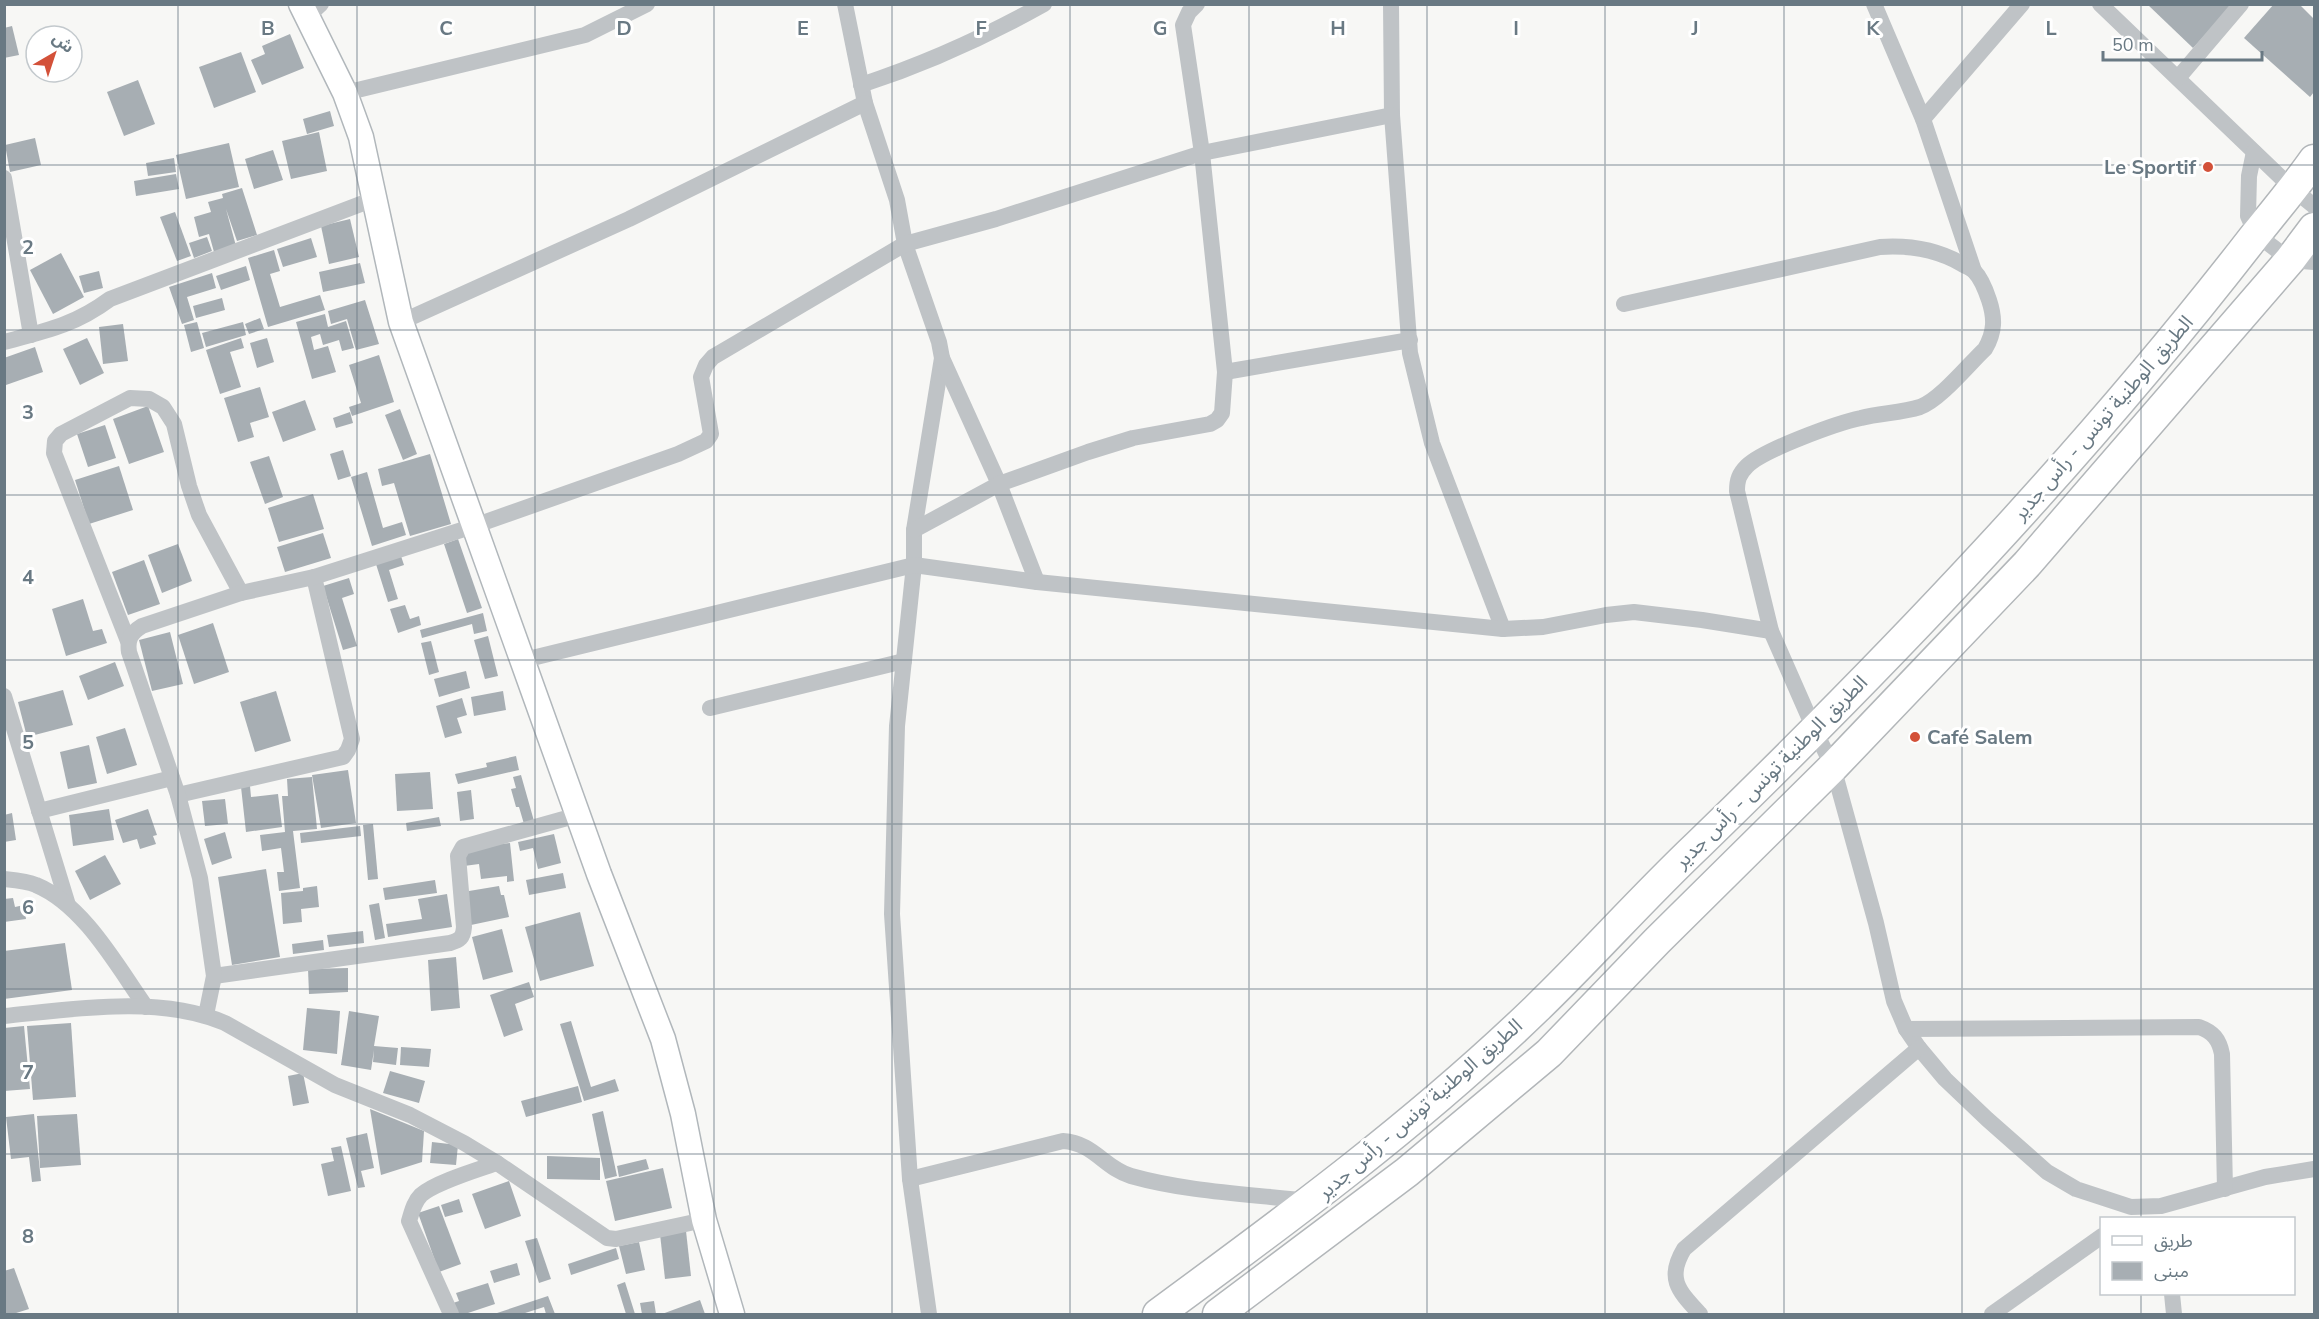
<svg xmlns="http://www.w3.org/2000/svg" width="2319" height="1319" viewBox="0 0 2319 1319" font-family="'Nunito Sans','Noto Sans Arabic',sans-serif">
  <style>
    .building { fill: #a7aeb3 }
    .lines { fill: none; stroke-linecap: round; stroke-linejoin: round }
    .secondary-casing { stroke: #b1b7bb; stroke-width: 27 }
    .highway-casing { stroke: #b2b6b9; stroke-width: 33 }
    .street { stroke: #bfc3c6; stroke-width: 16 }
    .secondary { stroke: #fff; stroke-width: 24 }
    .highway { stroke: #fff; stroke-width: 30 }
    .grid { fill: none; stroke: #697983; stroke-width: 1.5; stroke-opacity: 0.55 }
    .poi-dot { fill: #d35139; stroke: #fff; stroke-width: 2 }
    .labels { text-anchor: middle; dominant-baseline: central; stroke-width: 6; stroke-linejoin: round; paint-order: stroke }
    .poi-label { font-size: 20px; font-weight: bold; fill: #697983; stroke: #fff; text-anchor: end }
    .street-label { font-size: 20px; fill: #697983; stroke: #fff }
    .grid-label { font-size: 20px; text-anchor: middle; font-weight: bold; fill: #697983; stroke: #fff; stroke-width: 6; stroke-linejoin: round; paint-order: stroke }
  </style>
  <rect width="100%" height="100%" fill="#f7f7f5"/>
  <g class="building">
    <path d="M2147,4h87l-41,44z"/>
    <path d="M2274,4h25l15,15v73l-4,5 -66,-59z"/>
    <path d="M12,26l7,29 -15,3v-30z"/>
    <path d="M290,34l14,34 -42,17 -11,-25 14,-6 -3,-8z"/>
    <path d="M241,52l15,40 -42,16 -15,-41z"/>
    <path d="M138,80l17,44 -31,12 -17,-44z"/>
    <path d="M330,111l4,15 -27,8 -4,-15z"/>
    <path d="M319,132l8,39 -36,8 -9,-38z"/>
    <path d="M35,138l6,27 -31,7 -5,-27z"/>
    <path d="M229,143l10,44 -53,12 -10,-44z"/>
    <path d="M273,150l10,30 -29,9 -9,-30z"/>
    <path d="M174,158l2,14 -28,4 -2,-13z"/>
    <path d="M176,174l3,15 -43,7 -2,-15z"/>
    <path d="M242,188l15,47 -20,6 -11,-32 10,37 -22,6 -5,-18 -10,3 -5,-20 17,-5 -3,-10 15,-4 -1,-4z"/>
    <path d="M175,212l16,44 -14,5 -17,-44z"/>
    <path d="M350,219l9,38 -30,7 -8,-38z"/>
    <path d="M207,237l5,14 -18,7 -5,-15z"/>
    <path d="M311,238l6,19 -34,10 -6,-18z"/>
    <path d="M274,250l6,21 -10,3 10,33 40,-12 5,15 -57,17 -20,-69z"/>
    <path d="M61,253l23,44 -31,17 -23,-44z"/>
    <path d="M360,263l5,20 -42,9 -4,-20z"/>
    <path d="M246,266l4,14 -29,10 -5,-14z"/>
    <path d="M99,271l4,17 -19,5 -5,-17z"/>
    <path d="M212,273l4,15 -29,9 7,23 -12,4 -13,-37z"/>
    <path d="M222,298l3,12 -29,8 -3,-12z"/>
    <path d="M365,300l14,44 -23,6 -9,-31 -16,5 -3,-13z"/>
    <path d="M325,314l3,13 18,-6 8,27 -12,3 -3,-11 -16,5 -3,-11 -9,3 3,13 14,-4 8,26 -24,7 -16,-57z"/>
    <path d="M260,318l4,11 -15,5 -4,-10z"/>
    <path d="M197,322l7,26 -13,4 -7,-27z"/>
    <path d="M243,322l3,13 -40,12 -4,-14z"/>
    <path d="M123,324l5,37 -25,3 -4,-37z"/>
    <path d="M87,338l17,35 -24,12 -17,-36z"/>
    <path d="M241,338l3,10 -14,4 11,35 -21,7 -14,-44z"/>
    <path d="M267,338l7,24 -17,6 -7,-25z"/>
    <path d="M35,347l8,25 -37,13 -2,-27z"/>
    <path d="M379,355l15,47 -42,14 -3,-9 12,-4 -12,-38z"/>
    <path d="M260,387l9,30 -19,6 4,14 -16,5 -14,-44z"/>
    <path d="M305,400l11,30 -33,12 -11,-30z"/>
    <path d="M148,406l16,46 -35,12 -16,-45z"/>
    <path d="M400,409l17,45 -14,6 -18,-45z"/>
    <path d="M350,412l3,11 -17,5 -3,-10z"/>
    <path d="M105,425l11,33 -28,9 -11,-33z"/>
    <path d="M343,450l8,26 -13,4 -8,-26z"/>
    <path d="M430,454l21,70 -41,12 -16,-53 -12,3 -4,-17z"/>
    <path d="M269,456l14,41 -18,7 -15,-42z"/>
    <path d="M119,466l14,44 -44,14 -14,-44z"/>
    <path d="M367,472l16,56 19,-6 4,13 -34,11 -21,-69z"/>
    <path d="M313,494l11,35 -45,13 -11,-34z"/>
    <path d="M323,533l8,25 -46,14 -8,-25z"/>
    <path d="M458,539l24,69 -15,5 -23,-69z"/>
    <path d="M178,544l14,37 -30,12 -14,-38z"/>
    <path d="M400,553l4,12 -15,5 9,29 -10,3 -13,-41z"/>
    <path d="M144,560l16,44 -32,11 -16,-43z"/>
    <path d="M349,578l5,16 -12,4 15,48 -14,4 -20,-64z"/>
    <path d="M83,599l10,32 9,-2 5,14 -41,13 -14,-47z"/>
    <path d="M405,605l5,14 9,-3 2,9 -23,8 -8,-24z"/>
    <path d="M483,613l4,18 -13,3 -2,-10 -50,14 -2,-8z"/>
    <path d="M213,623l16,49 -35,12 -16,-49z"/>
    <path d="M170,632l13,52 -31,7 -13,-51z"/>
    <path d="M488,636l10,40 -13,3 -11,-39z"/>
    <path d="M431,641l8,31 -10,3 -8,-32z"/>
    <path d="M115,662l9,24 -36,14 -9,-24z"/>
    <path d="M466,671l4,17 -31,9 -5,-18z"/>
    <path d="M63,690l10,35 -46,12 -9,-35z"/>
    <path d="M276,691l15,50 -36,11 -15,-50z"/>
    <path d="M503,691l3,19 -32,6 -3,-19z"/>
    <path d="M462,698l5,17 -10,3 5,15 -17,5 -9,-32z"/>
    <path d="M125,728l12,37 -30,9 -11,-37z"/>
    <path d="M89,745l8,38 -29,6 -8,-37z"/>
    <path d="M516,756l3,14 -61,14 -3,-10 32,-7 -1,-4z"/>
    <path d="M348,770l8,53 -35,5 -9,-53z"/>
    <path d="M430,772l3,37 -36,2 -2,-37z"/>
    <path d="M521,775l13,46 -10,3 -5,-17h-3l-5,-18 5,-1 -3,-11z"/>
    <path d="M312,777l5,52 -24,2 7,57 -21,3 -2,-19h7l-3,-24 -19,3 -2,-16 25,-3 -3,-36h6l-1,-17z"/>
    <path d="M250,786l1,11 27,-3 4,33 -36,5 -5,-45z"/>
    <path d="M471,790l3,29 -14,2 -3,-29z"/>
    <path d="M225,799l3,25 -23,2 -3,-25z"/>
    <path d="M109,809l5,31 -41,6 -4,-31z"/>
    <path d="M148,809l9,26 -4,1 3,8 -16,5 -3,-10 -14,4 -8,-23z"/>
    <path d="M12,813l4,27 -12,2v-27z"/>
    <path d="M439,817l2,9 -34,5 -1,-8z"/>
    <path d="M373,824l5,55 -10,1 -5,-55z"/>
    <path d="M360,826l1,10 -60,7 -1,-10z"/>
    <path d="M225,832l7,26 -20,7 -8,-26z"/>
    <path d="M554,834l7,29 -23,6 -5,-21 -13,3 -2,-9z"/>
    <path d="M510,843l4,38 -7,1v-6l-26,3 -2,-15 -15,2 -2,-18z"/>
    <path d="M105,855l16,29 -31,16 -15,-29z"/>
    <path d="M266,869l14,88 -48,8 -14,-88z"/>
    <path d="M563,873l3,15 -37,7 -3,-15z"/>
    <path d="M435,880l2,13 -52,7 -2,-12z"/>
    <path d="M317,886l2,21 -18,2 1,13 -19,2 -2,-31 22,-2v-3z"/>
    <path d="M499,886l2,9h3l5,22 -38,8 -8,-33z"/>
    <path d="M447,894l5,33 -64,10 -2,-13 36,-5 -4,-20z"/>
    <path d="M13,898l2,9 9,-2 2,14 -22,3v-23z"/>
    <path d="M379,903l6,35 -10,2 -6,-35z"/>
    <path d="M580,912l14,54 -54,15 -15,-54z"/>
    <path d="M502,929l11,43 -30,8 -11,-43z"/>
    <path d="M363,931l1,12 -35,4 -2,-12z"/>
    <path d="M323,940l1,10 -31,4 -1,-10z"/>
    <path d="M65,943l7,47 -68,9v-48z"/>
    <path d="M456,957l4,51 -29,3 -3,-51z"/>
    <path d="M348,968v24l-39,2 -1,-25z"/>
    <path d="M529,982l5,15 -19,7 8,26 -19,7 -14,-42z"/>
    <path d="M307,1008l33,3 -3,43 -34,-4z"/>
    <path d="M349,1011l30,5 -5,30 24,2 -2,17 -23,-3 1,-12 -3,20 -30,-5z"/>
    <path d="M571,1021l20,66 24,-8 4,12 -35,10 -24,-77z"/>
    <path d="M71,1023l5,74 -43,3 -6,-74z"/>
    <path d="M24,1026l6,63 -26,2v-63z"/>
    <path d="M401,1047l30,2 -2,18 -29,-2z"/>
    <path d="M390,1071l35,10 -6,22 -36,-10z"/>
    <path d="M303,1073l6,30 -16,3 -5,-30z"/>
    <path d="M578,1086l4,16 -56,15 -5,-16z"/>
    <path d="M370,1109l54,22 -2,31 -41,13z"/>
    <path d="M603,1111l14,65 -12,3 -13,-65z"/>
    <path d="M34,1114l7,67 -9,1 -3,-25 -18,2 -5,-42z"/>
    <path d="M77,1114l4,51 -41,3 -3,-52z"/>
    <path d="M367,1133l7,35 -13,3 4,16 -7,1 -12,-50z"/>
    <path d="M432,1142l26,3 -2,20 -26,-2z"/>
    <path d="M341,1146l10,45 -23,5 -7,-32 13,-3 -3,-13z"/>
    <path d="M547,1156l53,2v22l-53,-1z"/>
    <path d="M646,1159l3,10 -30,8 -2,-11z"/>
    <path d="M663,1168l9,40 -57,13 -9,-40z"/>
    <path d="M509,1181l12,35 -36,13 -13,-35z"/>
    <path d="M459,1199l4,13 -18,5 -4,-12z"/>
    <path d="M439,1206l22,58 -22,8 -21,-59z"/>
    <path d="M686,1231l5,45 -26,3 -5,-45z"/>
    <path d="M537,1238l14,41 -12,4 -14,-42z"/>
    <path d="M639,1242l6,28 -19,4 -7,-28z"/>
    <path d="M616,1248l3,11 -48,16 -3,-11z"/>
    <path d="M517,1263l3,12 -26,8 -4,-12z"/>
    <path d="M14,1268l15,41 -16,5h-9v-43z"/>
    <path d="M625,1282l10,32h-9l-9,-29z"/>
    <path d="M488,1283l7,21 -30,10h-8l-4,-11 6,-2 -3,-8z"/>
    <path d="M548,1296l7,18h-9l-2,-7 -22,7h-28z"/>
    <path d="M700,1300l5,14h-43z"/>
    <path d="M654,1301l2,13h-14l-2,-11z"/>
  </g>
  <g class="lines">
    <defs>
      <path id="secondary" d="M301,4l44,89 16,44 40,185 198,552 64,165 20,75 21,106 28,94"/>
      <g id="highway">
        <path d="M1158,1314c131,-96 261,-192 378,-305 55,-53 106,-111 162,-164 197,-191 387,-390 555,-607 21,-26 42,-51 61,-78"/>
        <path d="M1218,1314l189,-142 142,-119 108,-112 176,-174 194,-203 263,-304 24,-32"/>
      </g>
    </defs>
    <use href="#secondary" class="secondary-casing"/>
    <use href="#highway" class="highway-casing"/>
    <g class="street">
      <path d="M845,4l20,99 32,97 8,44 34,98 3,16 -28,172v35l-17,161 -5,188 18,265 19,135"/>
      <path d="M1391,4l1,111 18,238 22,90 71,186"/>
      <path d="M1874,4l49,115 51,152"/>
      <path d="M2100,4l193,185 21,17"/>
      <path d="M307,17l14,-13"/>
      <path d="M2178,78l63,-74"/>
      <path d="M861,85c64,-21 124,-48 183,-81"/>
      <path d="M345,93l240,-58 62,-31"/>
      <path d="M1923,119l99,-115"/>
      <path d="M2254,152l-5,24 -1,40 8,18 34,26 24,2"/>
      <path d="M4,178l27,157"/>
      <path d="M1624,304l256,-57c29,-2 56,2 82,17 3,2 9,4 12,7 6,6 12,20 15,29 6,18 6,32 -4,49 -16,15 -45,51 -65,58 -19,6 -40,6 -59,11 -24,5 -98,32 -114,48 -8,8 -10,14 -10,25l34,140 44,100 18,36 43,156 18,78 12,28 13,19 26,31 42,40 60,53 29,17 55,18 30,-1 104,-29 49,-8"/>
      <path d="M401,322l228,-103 236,-116"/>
      <path d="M4,342c42,-11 71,-17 106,-43l264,-100"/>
      <path d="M942,358l57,126 38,98"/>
      <path d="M1225,372l185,-32"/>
      <path d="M914,530l85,-46 89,-32 45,-14 77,-14 7,-4 5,-7 3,-41 -23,-219 -19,-128 6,-13 8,-8"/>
      <path d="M128,641l-74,-188 1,-12 6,-7 69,-36 19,1 14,8 11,17 15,62 10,29 42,78"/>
      <path d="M524,660l390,-95 123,17 466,47 40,-2 63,-12 28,-3 68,8 69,11"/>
      <path d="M4,696l64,209"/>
      <path d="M710,708l194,-47"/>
      <path d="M178,795l165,-38 5,-7 4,-11 -38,-162"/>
      <path d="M39,811l133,-33"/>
      <path d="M4,879c10,1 23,2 32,6 48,20 81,81 110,122"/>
      <path d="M214,976l236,-33c10,-3 13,-5 14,-16l-6,-71 5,-9 115,-32"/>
      <path d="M206,1015l8,-39 -14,-98 -22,-83 -49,-143c-2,-13 2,-19 13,-26l99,-33 73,-16 160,-51 204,-72 28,-13 5,-7 -10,-57 5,-12 7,-8 192,-113 91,-25 206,-66 190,-38"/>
      <path d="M4,1016c70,-7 156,-21 221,7l110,62 75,30 54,28 33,20 110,75 9,1 88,-19"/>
      <path d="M1906,1029l293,-2c14,5 20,12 23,27l3,135"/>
      <path d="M910,1179l153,-38c31,2 41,27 68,35 57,16 119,18 178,25"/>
      <path d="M2172,1294l2,20"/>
      <path d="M451,1314l-42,-93c3,-10 5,-19 12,-26 15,-13 56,-25 76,-32"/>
      <path d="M1700,1314c-21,-23 -34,-35 -16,-65l235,-201"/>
      <path d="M1992,1314l110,-78"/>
    </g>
    <use href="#secondary" class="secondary"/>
    <use href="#highway" class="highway"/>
  </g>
  <path class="grid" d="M178,4v1310M357,4v1310M535,4v1310M714,4v1310M892,4v1310M1070,4v1310M1249,4v1310M1427,4v1310M1605,4v1310M1784,4v1310M1962,4v1310M2141,4v1214M4,165h2310M4,330h2310M4,495h2310M4,660h2310M4,824h2310M4,989h2310M4,1154h2310M2141,1294v20"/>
  <g class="poi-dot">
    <circle cx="2208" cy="167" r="6"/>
    <circle cx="1915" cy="737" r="6"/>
  </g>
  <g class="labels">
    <g class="poi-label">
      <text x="2196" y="167">Le Sportif</text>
      <text x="1927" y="737" text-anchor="start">Café Salem</text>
    </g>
    <g class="street-label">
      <text transform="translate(2103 418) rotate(-49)">الطريق الوطنية تونس - رأس جدير</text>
      <text transform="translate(1771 772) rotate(-45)">الطريق الوطنية تونس - رأس جدير</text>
      <text transform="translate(1420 1109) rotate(-41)">الطريق الوطنية تونس - رأس جدير</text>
    </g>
  </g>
  <g class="grid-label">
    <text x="268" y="35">B</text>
    <text x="446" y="35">C</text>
    <text x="624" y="35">D</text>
    <text x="803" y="35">E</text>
    <text x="981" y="35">F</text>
    <text x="1160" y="35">G</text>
    <text x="1338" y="35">H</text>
    <text x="1516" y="35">I</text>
    <text x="1695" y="35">J</text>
    <text x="1873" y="35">K</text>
    <text x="2051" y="35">L</text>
    <text x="28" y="254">2</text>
    <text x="28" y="419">3</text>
    <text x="28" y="584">4</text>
    <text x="28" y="749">5</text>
    <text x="28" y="914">6</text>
    <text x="28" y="1079">7</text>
    <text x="28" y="1243">8</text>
  </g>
  <rect width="2319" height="1319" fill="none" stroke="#697983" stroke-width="12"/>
  <rect x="2100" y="1217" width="195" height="78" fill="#ffffff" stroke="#c3c9cd" stroke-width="1.5"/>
  <rect x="2112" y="1236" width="30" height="9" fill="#ffffff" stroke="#c3c9cd" stroke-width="1.5"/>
  <text x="2154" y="1247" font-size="18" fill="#697983">طريق</text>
  <rect x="2112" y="1262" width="30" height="18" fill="#a7aeb3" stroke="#c3c9cd" stroke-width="1.5"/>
  <text x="2154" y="1277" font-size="18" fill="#697983">مبنى</text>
  <g transform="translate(54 54) rotate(39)"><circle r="28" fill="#ffffff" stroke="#c3c9cd" stroke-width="1.5"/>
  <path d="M0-4.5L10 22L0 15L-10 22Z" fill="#d35139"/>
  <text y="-9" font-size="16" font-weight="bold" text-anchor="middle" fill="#697983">ش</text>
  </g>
  <path d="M2103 51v9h159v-9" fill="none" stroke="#697983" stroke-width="3"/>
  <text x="2112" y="51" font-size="18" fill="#697983" stroke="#ffffff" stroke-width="4.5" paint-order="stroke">50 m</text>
</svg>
